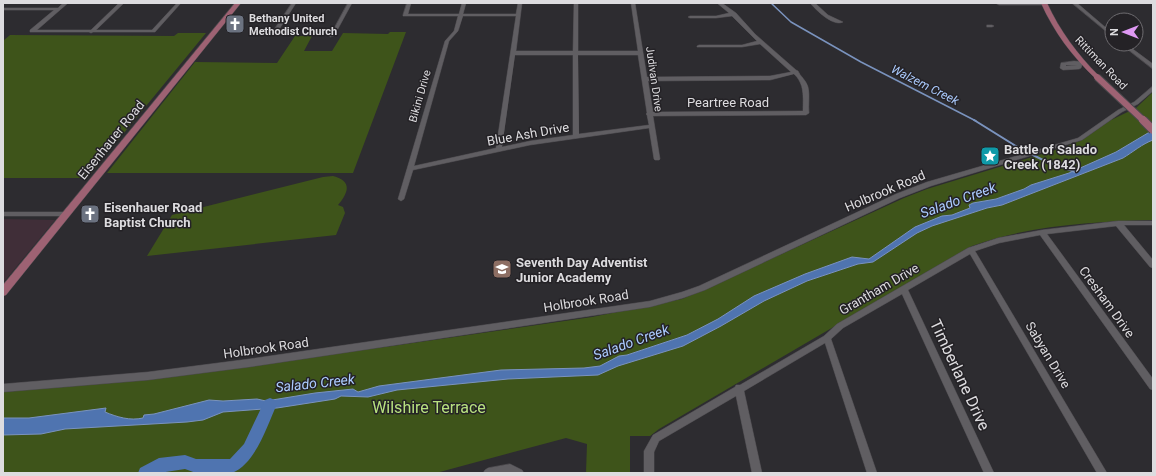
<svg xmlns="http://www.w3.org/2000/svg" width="1156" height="476" viewBox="0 0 1156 476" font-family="Roboto,sans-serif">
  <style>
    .commercial { fill: #402e38 }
    .green { fill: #3e541a }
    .water { fill: #4f74b0; stroke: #7a93be }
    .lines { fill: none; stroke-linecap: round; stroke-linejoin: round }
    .stream-far1 { stroke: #7a93be; stroke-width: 1.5 }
    .stream { stroke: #7a93be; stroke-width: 2 }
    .river { fill: #4f74b0; fill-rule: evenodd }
    .minor-casing { stroke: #4a484c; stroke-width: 1 }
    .major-casing { stroke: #4a484c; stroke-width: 1 }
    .minor { fill: #605e62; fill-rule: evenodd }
    .major { fill: #9e6273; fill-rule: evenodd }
    .major-bridge-far1-casing { stroke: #4a484c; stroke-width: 8; stroke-linecap: butt }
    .major-bridge-casing { stroke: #4a484c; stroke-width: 10; stroke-linecap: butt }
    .major-bridge-far1 { stroke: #9e6273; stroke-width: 6 }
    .major-bridge { stroke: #9e6273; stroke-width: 8 }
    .labels { text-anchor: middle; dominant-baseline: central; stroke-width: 3; stroke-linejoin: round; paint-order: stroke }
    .far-poi-label { font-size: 11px; font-weight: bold; fill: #dddcdf; stroke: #242226; text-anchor: start }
    .far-street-label { font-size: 11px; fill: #dddcdf; stroke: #242226 }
    .far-water-label { font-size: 12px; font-style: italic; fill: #acccff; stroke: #242226 }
    .street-label { font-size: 13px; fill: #dddcdf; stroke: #242226 }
    .poi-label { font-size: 13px; font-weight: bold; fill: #dddcdf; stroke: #242226; text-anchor: start }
    .water-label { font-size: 14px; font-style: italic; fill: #acccff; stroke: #242226 }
    .near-street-label { font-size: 16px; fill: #dddcdf; stroke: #242226 }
    .near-park-label { font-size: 16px; fill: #b8e17f; stroke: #242226 }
  </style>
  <rect width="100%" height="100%" fill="#2d2c30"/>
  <path class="commercial" d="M3,219l52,1 -52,63z"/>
  <g class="green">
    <path d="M390,32h16l-53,141h-246l88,-111 82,1 18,-27h17l-8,15h28l11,-18 45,1z"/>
    <path d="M178,33h28l-119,145h-84v-137l7,-6 164,1z"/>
    <path d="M1153,92v38l-37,22 -47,21 -38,12 -7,4 -28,10 -23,4 -3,2v3l-18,7 -10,1 -27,11 -46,32 -17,-2 -47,17 -51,22 -36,23 -31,16 -60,20 1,8 55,-17 38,-20 43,-25 43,-20 51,-17 15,-2 44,-29 15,-7 55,-18 15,-3 121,-47c10,-6 19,-14 30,-18v80c-60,2 -124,5 -181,26l-313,183 -9,7h-20v37h-44l1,-29 -21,-6 -130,35h-433v-82l382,-44 207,-30 90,-18 32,-14 190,-87 23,-9 138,-42 17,-7 27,-19 27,-13z"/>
    <path d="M333,176c19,5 16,16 5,29l5,2 2,6 -9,22 -189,21 25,-41 151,-38z"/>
  </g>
  <path class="water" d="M1153,130v10c-11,4 -20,12 -30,18l-121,47 -15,3 -55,18 -15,7 -44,29 -15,2 -51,17 -43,20 -43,25 -38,20 -65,20 -20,9 -90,4 -111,11 -29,7 -27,-1 -6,3 -58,9 -54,4 -20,8 -16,2 -122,7 -24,5 -38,1v-17h26l77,-10 -1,4c12,5 25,9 38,6l1,-3 10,-1 55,-14 14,1 34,-2 9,2 49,-8 38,-4 5,3 21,-6 122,-16 83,-2 16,-2 19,-10 8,-1 60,-20 31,-16 36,-23 51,-22 47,-17 17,2 46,-32 27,-11 10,-1 18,-7 -1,-3 4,-2 23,-4 28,-10 7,-4 38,-12 47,-21z"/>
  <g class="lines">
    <path class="stream-far1" d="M771,3l20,19 70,40 115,59"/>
    <path class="stream" d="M974,120l45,28 24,12 32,12"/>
    <path class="river" d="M270,398l5,2 2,4c-10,22 -21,59 -45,69h-36l-11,-4 -26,4h-21l2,-5 19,-10 26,-3 11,4h34l14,-15 21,-44z"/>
    <defs>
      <g id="minor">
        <path d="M63,3h5l-31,27h54l28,-27h5l-28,27h56l25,-27h4l-26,29h-62l-2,1 -2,-1h-59v-2l24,-20h-51v-2h55z"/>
        <path d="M292,3h4l-18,28h-4v-1z"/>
        <path d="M348,3h4l-18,33 -4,1v-1z"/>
        <path d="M407,3h4l-3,11h51l3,-11h4l-3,11h53l2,-11h4l-6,48h57l1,-48h4v48h60l-7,-48h4l12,74 123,-1 21,-4 -31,-28 -18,3h-45v-1l2,-1h43l15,-4 -25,-25 -16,2h-26l-2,-1 2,-1h26l13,-3 -12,-10h5l14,10 19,21 41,36 2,1c2,5 8,9 10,16 2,8 0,18 1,26l-3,2 -153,1 7,43 -1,1h-4l-1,-1 -5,-31 -119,17 -117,25 -9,29 -3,2 -3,-2 47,-158 9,-10 4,-15h-55v-1zM463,16h53l-20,132 -82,18 35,-125 9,-10zM515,55h58v80l-43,6 -28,6zM578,55h60l9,58 -1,1 1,1 2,10 -70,9zM794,74c11,10 9,23 9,37l-150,1 -5,-31 122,-1z"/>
        <path d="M810,3h5l13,12 15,7c-10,5 -27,-12 -33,-19z"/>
        <path d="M998,3h47l1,1 -2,1h-45l-2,-1z"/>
        <path d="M1072,3h5l35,30v3z"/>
        <path d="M987,25h5l2,1 -2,1h-5z"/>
        <path d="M1121,44h5l27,20v5z"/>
        <path d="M1074,61l10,1 3,2 -5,1 -1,3 -2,1 -16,1 -3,-2 1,-5zM1066,65h11l-11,1z"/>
        <path d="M1153,86v5l-15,13 -16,8 -40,28 -151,46 -31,12 -195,92 -22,8 -33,9 -401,60 -101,13 -145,12v-8l145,-12 101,-13 401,-58 32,-9 17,-6 197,-92 31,-12 151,-44 40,-28 16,-8z"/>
        <path d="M3,212h63l3,2 -3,2h-63z"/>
        <path d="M1118,221h35v4h-29l29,35v8l-3,-1 -34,-41 -69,8 106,145v11l-3,-1 -110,-154 -41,8 -24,8 132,222h-10l-127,-219 -62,36 86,183h-10l-82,-179 -59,34 -12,11 46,134h-10l-42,-130 -81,48 18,82h-10l-16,-77 -77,45 -5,11v21h-10v-22l9,-16 82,-48 1,-2h4l84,-49 13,-12 131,-76 30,-10 44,-8z"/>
        <path d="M510,464l12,6 2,3h-41l2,-3 3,-2z"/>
      </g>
      <g id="major">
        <path d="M235,3h6l-235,292 -3,1v-11z"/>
        <path d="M1041,3h6c13,28 30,51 52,73v2h-4c-23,-22 -41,-46 -54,-75z"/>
      </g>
    </defs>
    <use href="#minor" class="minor-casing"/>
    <use href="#major" class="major-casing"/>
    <use href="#minor" class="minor"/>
    <use href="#major" class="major"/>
    <defs>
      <path id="major-bridge-far1" d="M1097,77l47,44"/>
      <path id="major-bridge" d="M1143,120l10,10"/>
    </defs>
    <use href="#major-bridge-far1" class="major-bridge-far1-casing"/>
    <use href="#major-bridge" class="major-bridge-casing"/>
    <use href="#major-bridge-far1" class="major-bridge-far1"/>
    <use href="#major-bridge" class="major-bridge"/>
  </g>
  <defs>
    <symbol id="church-square" viewBox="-11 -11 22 22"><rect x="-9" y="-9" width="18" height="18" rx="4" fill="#6b7280" stroke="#242226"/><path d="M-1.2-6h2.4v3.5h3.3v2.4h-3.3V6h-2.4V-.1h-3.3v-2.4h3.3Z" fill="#fff"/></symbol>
    <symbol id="sight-square" viewBox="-11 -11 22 22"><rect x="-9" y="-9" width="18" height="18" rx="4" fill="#0f9aa8" stroke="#242226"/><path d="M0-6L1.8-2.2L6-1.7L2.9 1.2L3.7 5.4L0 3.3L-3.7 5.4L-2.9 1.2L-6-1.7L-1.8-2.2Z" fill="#fff"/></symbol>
    <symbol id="school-square" viewBox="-11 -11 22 22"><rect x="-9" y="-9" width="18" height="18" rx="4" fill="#8d6e63" stroke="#242226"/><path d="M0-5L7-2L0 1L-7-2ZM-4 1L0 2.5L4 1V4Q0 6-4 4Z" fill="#fff"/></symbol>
  </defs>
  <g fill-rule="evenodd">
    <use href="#church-square" x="224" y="13" width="22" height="22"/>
    <use href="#sight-square" x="979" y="145" width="22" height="22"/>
    <use href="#church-square" x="79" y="203" width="22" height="22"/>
    <use href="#school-square" x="491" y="258" width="22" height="22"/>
  </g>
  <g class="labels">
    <g class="far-poi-label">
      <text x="249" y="18">Bethany United<tspan x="249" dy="13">Methodist Church</tspan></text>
    </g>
    <g class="far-street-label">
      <text transform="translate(1101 63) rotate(46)">Rittiman Road</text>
      <text transform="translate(654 79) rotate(82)">Judivan Drive</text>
      <text transform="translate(420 96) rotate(-74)">Bikini Drive</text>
    </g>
    <g class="far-water-label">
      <text transform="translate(925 85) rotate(27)">Walzem Creek</text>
    </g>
    <g class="street-label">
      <text x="728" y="102">Peartree Road</text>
      <text transform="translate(528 134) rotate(-10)">Blue Ash Drive</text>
      <text transform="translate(111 140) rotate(-51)">Eisenhauer Road</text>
      <text transform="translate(885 191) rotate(-23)">Holbrook Road</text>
      <text transform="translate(879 289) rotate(-30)">Grantham Drive</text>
      <text transform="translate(586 301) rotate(-9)">Holbrook Road</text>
      <text transform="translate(1107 302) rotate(54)">Cresham Drive</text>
      <text transform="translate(266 348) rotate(-8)">Holbrook Road</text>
      <text transform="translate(1048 355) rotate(59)">Sabyan Drive</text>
    </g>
    <g class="poi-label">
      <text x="1004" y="149">Battle of Salado<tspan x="1004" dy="15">Creek (1842)</tspan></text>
      <text x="104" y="207">Eisenhauer Road<tspan x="104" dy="15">Baptist Church</tspan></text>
      <text x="516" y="262">Seventh Day Adventist<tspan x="516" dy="15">Junior Academy</tspan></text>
    </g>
    <g class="water-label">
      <text transform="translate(958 200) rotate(-20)">Salado Creek</text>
      <text transform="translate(631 342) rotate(-20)">Salado Creek</text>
      <text transform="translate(315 383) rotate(-6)">Salado Creek</text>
    </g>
    <g class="near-street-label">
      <text transform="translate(960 375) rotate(65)">Timberlane Drive</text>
    </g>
    <g class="near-park-label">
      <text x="429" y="407">Wilshire Terrace</text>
    </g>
  </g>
  <rect width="1156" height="476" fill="none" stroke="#dddcdf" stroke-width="8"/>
  <g transform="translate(1124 32) rotate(270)"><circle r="19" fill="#242226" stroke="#6e6c70"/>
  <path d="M0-3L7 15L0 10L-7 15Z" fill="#de98f3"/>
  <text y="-6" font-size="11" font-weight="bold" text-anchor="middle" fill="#dddcdf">N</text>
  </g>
</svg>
